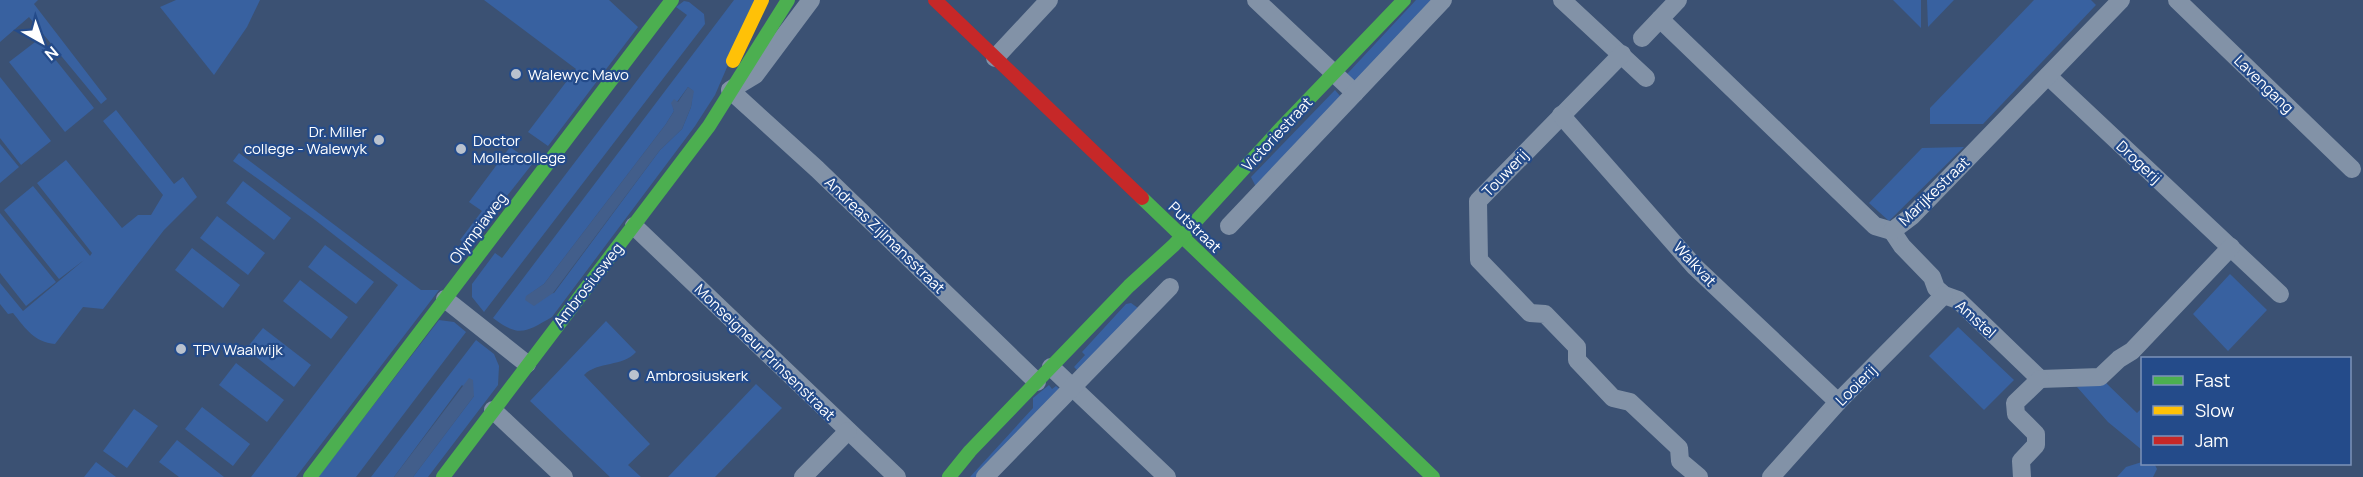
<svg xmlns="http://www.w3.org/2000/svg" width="2363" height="477" viewBox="0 0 2363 477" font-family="Manrope,sans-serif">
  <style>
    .green { fill: #3861a0; fill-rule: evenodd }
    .water { fill: #425e8b }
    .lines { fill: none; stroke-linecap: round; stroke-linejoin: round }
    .street { stroke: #8292a7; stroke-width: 18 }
    .fast { stroke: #4caf50; stroke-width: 14 }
    .slow { stroke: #ffc107; stroke-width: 14 }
    .jam { stroke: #c62828; stroke-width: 14 }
    .poi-dot { fill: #bac2ce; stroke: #244b8a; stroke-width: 2 }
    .labels { text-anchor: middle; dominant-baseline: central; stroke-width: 4.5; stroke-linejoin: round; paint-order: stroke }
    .poi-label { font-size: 15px; fill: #fff; stroke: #244b8a; text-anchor: start }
    .street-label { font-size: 15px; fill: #fff; stroke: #244b8a }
  </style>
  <rect width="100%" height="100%" fill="#3b5173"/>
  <g class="green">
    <path d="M0,0h38l-4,4 73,95 -6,5 -72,-87 -29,25z"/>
    <path d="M176,0h84l-13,27 -33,48 -54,-68z"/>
    <path d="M484,0h125l29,27 -90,119 -20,-14 48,-63z"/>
    <path d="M734,0h22l-41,95 -20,31 -143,191c-26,15 -33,21 -59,1zM688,87l5,4 -2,16 -9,22 -22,21 -106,143 -27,3 17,-12 122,-160 8,-13 -2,-8 5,-1z"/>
    <path d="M1416,0h21l-84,83 -6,-9z"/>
    <path d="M1893,0h28v28z"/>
    <path d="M1927,0h27l-26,27z"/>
    <path d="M2034,0h57l5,5 -113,119h-53v-16z"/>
    <path d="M684,1l5,1 15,12 1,10 -221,288 -12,-15v-13l23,-31 7,5 185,-243 -11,-8z"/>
    <path d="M39,39l55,69 -29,24 -56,-70z"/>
    <path d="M0,77l51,64 -30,24 -21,-27z"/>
    <path d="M1335,90l6,7 -83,89 -3,-1 -4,-8z"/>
    <path d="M116,110l58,74 9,-7 14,20 -33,33 -61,79 -20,-2 -28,37c-21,-2 -29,-15 -42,-31l-5,1 -8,-10v-21l23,28 61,-51 -25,19 -55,-69 29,-24 57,70 2,-3 -55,-70 29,-23 56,68 16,-13h13l12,-20 -60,-74z"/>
    <path d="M0,144l19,23 -19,16z"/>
    <path d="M510,147l23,16 -64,81 -9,-4 22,-29 -13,-9z"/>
    <path d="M1964,147l-75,74 -20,-18 53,-55z"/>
    <path d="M239,153l182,137h18l-143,187h-45l147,-192 -83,-65 -82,-59z"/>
    <path d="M243,181l48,37 -17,22 -48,-37z"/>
    <path d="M0,213l56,69 -30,24 -26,-33z"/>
    <path d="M217,216l48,37 -17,22 -48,-37z"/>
    <path d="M325,245l49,37 -18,22 -48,-37z"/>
    <path d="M192,248l48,37 -17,23 -48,-38z"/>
    <path d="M2230,274l37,36 -39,41 -35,-37z"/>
    <path d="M300,280l48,37 -17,22 -48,-38z"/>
    <path d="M1131,303l7,5 -58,65 -6,-6 11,-12 -3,-3 44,-48z"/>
    <path d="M439,320l15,2 12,10 -110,145h-38z"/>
    <path d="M606,321l30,31c-13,15 -38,9 -52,23l66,69 -22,21 13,12h-31l-80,-76z"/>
    <path d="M1958,327l56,53 -30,30 -55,-54z"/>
    <path d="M263,328l48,37 -17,22 -48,-38z"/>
    <path d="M476,340l18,14 5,12 -1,19 -70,92h-15l61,-81 -12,-11 -68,92h-23z"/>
    <path d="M236,363l48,37 -17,22 -48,-37z"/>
    <path d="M2105,382l32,31 5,-5v42l-34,-28 -31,-35z"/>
    <path d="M756,384l26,24 -67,69h-47z"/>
    <path d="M1049,385l3,4 4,-3 6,5 -83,86h-9l63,-69v-10z"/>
    <path d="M202,407l48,37 -17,22 -48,-37z"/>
    <path d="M134,409l24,17 -31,42 -24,-17z"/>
    <path d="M177,440l47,37h-45l-20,-15z"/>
    <path d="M96,462l20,15h-32z"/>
    <path d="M2142,462v2l13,1 2,4 -4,8h-36l9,-10z"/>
  </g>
  <g class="water">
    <path d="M688,87l6,4 -3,16 -9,22 -22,21 -107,143 -19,13 -9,-6 1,-4 18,-12 122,-160 8,-13 -3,-8 3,-4 4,3z"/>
    <path d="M469,378l4,2 1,16 -61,81h-19z"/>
  </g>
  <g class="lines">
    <g class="street">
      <path d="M811,0l-56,75 -25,15 87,79 220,213"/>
      <path d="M1256,0l99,93"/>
      <path d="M1562,0l84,78"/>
      <path d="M2177,0l175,169"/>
      <path d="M1660,19l215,207 17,5"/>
      <path d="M1642,38l36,-38"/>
      <path d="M1622,54l-144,147 1,59 51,53 15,1 32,33v13l36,38 17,4 49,46 1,13 19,16"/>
      <path d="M995,58l54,-58"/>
      <path d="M2048,76l232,218"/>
      <path d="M1561,115l134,152 143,135"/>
      <path d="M634,226l263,251"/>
      <path d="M1229,226l214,-226"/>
      <path d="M1892,231l10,15 30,31 4,11 8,7 14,5 82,79 60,-2 19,-18 13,-8 99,-104"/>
      <path d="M1892,231l20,-15 209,-216"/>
      <path d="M445,299l82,65"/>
      <path d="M1051,367l116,110"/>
      <path d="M493,410l71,67"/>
      <path d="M803,477l45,-46"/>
      <path d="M985,477l185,-190"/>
      <path d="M1771,477l67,-75 106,-107"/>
      <path d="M2022,477l-1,-16 15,-16v-11l-20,-20 -1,-11 25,-24"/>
    </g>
    <g class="fast">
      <path d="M1142,198l291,279"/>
      <path d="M310,477l362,-477"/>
      <path d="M443,477l266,-351 79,-126"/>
      <path d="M949,477l21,-26 159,-165 45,-41 109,-119 121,-126"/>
    </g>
    <path class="slow" d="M733,61l29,-61"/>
    <path class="jam" d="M935,0l207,198"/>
  </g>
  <g class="poi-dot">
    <circle cx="516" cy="74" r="6"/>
    <circle cx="379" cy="140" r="6"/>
    <circle cx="461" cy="149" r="6"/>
    <circle cx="181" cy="349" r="6"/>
    <circle cx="634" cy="375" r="6"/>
  </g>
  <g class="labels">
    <g class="poi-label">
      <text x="528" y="74">Walewyc Mavo</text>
      <text x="367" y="131" text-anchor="end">Dr. Miller<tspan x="367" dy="17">college - Walewyk</tspan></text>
      <text x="473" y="140">Doctor<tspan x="473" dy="17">Mollercollege</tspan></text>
      <text x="193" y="349">TPV Waalwijk</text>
      <text x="646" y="375">Ambrosiuskerk</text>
    </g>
    <g class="street-label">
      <text transform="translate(2264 84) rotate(44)">Lavengang</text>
      <text transform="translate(1277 134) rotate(-47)">Victoriestraat</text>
      <text transform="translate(2139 162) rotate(43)">Drogerij</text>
      <text transform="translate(1505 173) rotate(-46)">Touwerij</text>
      <text transform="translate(1934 191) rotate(-44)">Marijkestraat</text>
      <text transform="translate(1195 227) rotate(44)">Putstraat</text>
      <text transform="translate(478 228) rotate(-53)">Olympiaweg</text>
      <text transform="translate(885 235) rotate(44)">Andreas Zijlmansstraat</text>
      <text transform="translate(1695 264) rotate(47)">Walkvat</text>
      <text transform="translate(588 285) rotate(-52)">Ambrosiusweg</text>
      <text transform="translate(1976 319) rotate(42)">Amstel</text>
      <text transform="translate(765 352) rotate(44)">Monseigneur Prinsenstraat</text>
      <text transform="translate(1856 385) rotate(-45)">Looierij</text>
    </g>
  </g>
  <rect x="2141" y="357" width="210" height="108" fill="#244b8a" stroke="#7c93b9" stroke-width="1.5"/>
  <rect x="2153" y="376" width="30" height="9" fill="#4caf50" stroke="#7c93b9" stroke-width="1.5"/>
  <text x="2195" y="387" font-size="18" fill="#ffffff">Fast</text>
  <rect x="2153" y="406" width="30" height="9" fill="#ffc107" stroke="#7c93b9" stroke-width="1.5"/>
  <text x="2195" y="417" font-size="18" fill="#ffffff">Slow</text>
  <rect x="2153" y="436" width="30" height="9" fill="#c62828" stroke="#7c93b9" stroke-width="1.5"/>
  <text x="2195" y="447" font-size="18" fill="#ffffff">Jam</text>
  <g transform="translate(42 42) rotate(140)" stroke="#244b8a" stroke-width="4.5" paint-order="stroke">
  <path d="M0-4.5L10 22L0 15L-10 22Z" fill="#ffffff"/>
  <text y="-9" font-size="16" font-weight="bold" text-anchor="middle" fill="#ffffff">N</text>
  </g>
</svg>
